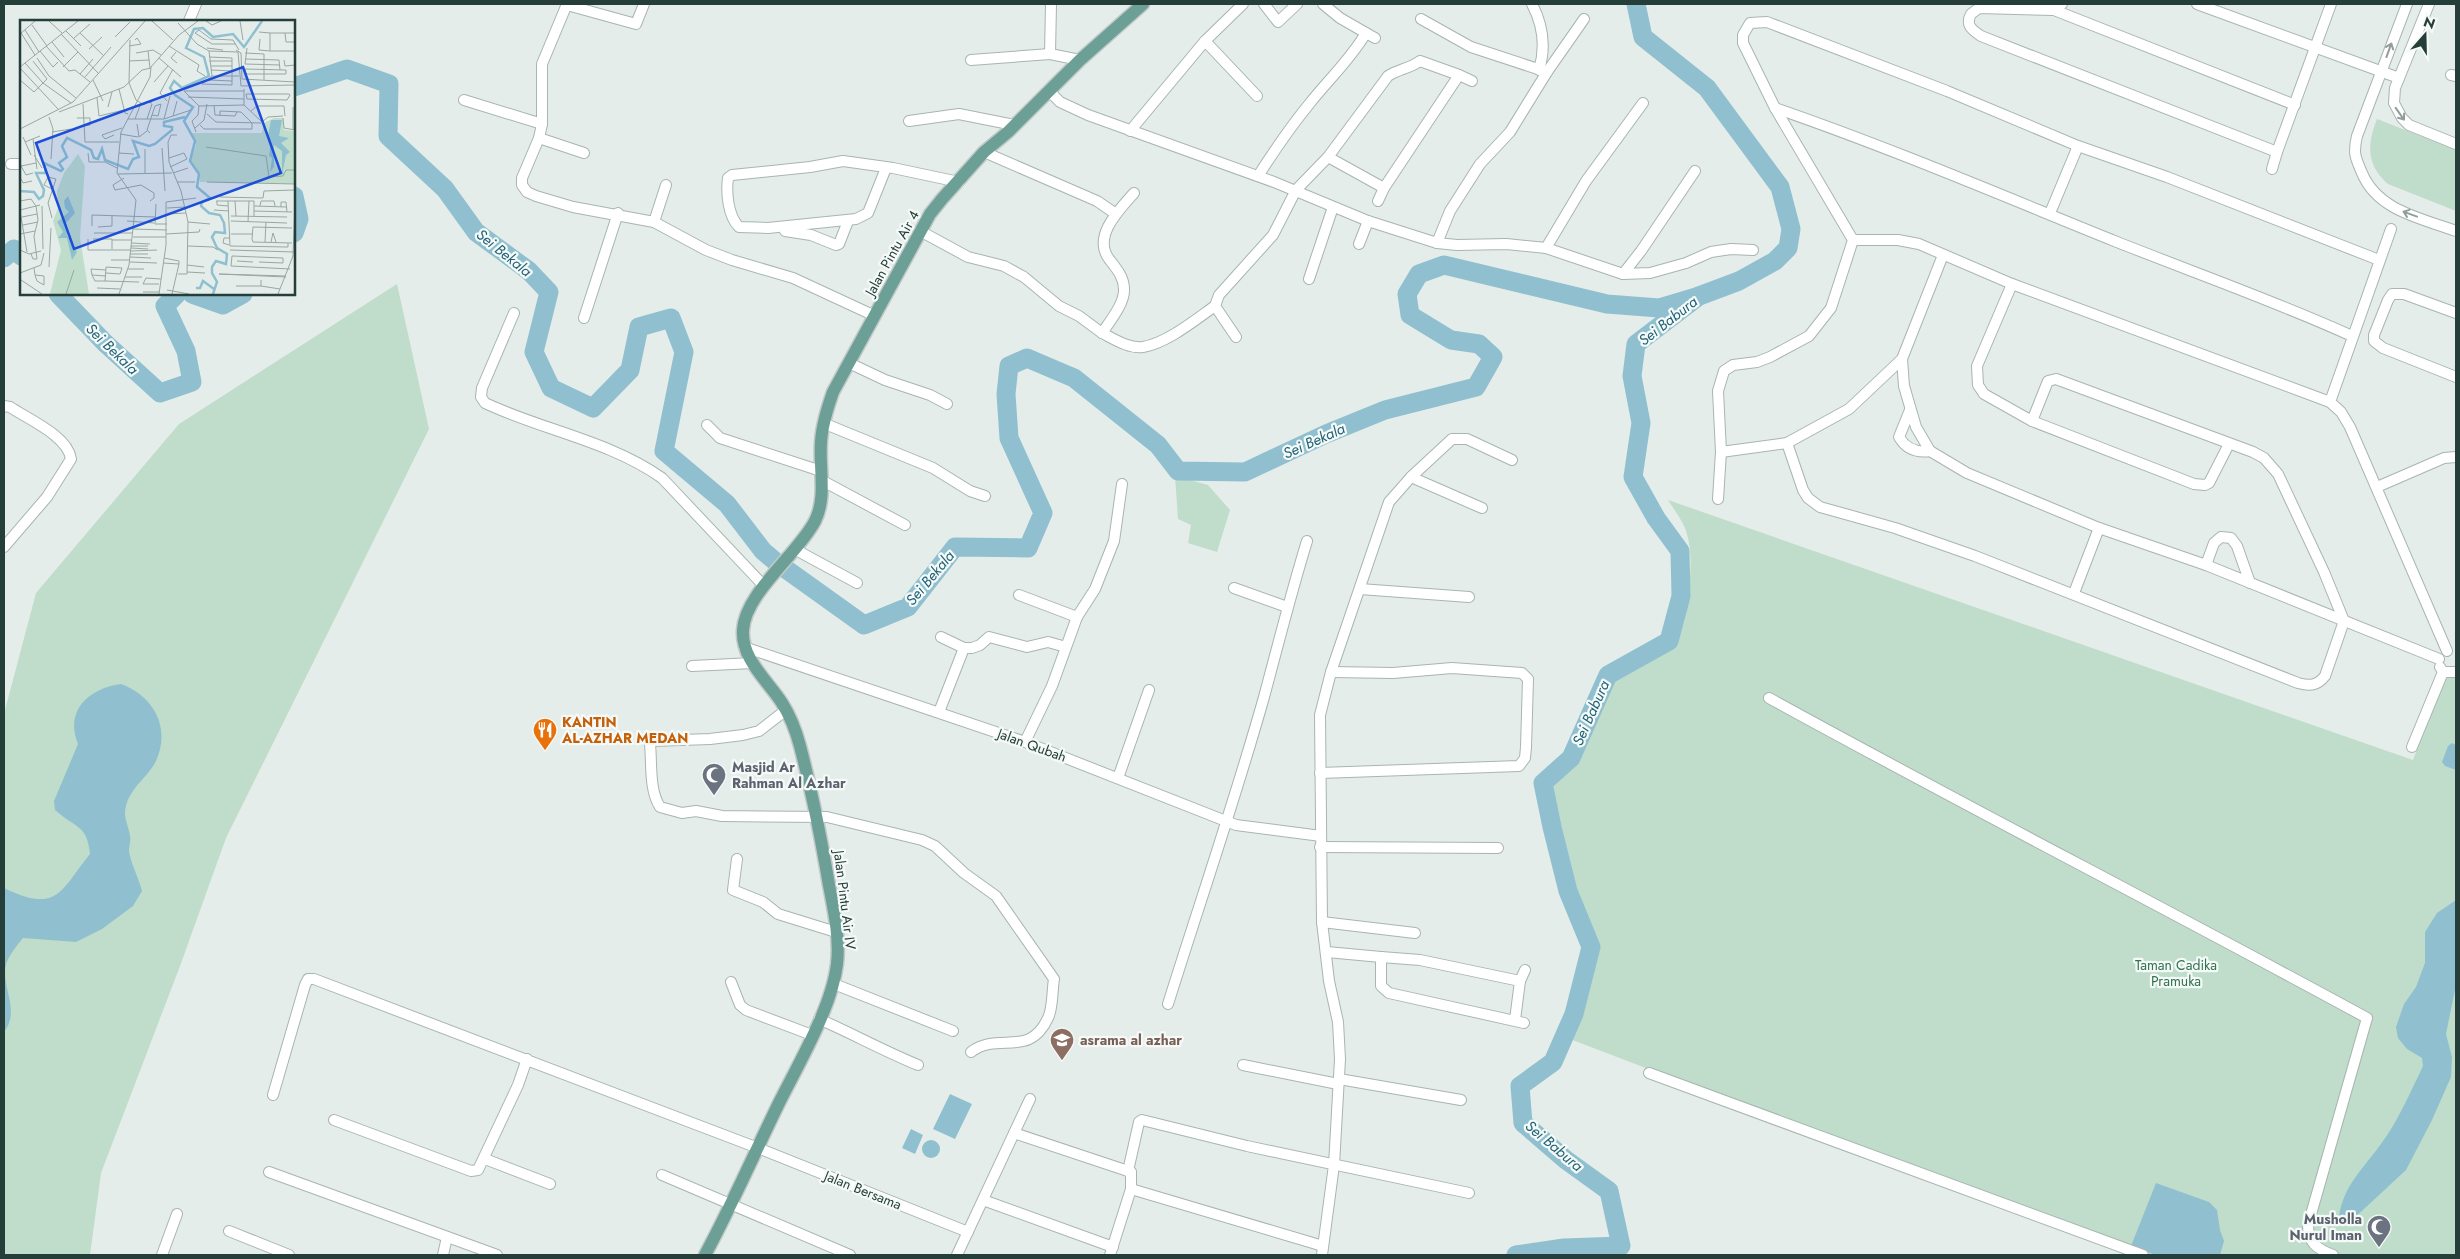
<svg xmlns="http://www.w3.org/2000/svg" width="2460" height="1259" viewBox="0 0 2460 1259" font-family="Jost,sans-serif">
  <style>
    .green { fill: #bfddca }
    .water { fill: #90c0cf }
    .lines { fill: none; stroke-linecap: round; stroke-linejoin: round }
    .river { stroke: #90c0cf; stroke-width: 19 }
    .minor-casing { stroke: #a8b5b1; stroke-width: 12 }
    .major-casing { stroke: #c2c9c8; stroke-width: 15 }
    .minor { stroke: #fff; stroke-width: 10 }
    .major { stroke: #6ca097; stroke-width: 12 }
    .oneway { stroke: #929e9c }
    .labels { text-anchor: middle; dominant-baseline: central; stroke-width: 4.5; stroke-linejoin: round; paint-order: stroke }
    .street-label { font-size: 14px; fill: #253e39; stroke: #f5faf8 }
    .food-label { font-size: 14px; font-weight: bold; fill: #c56008; stroke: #f5faf8; text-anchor: start }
    .worship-label { font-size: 14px; font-weight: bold; fill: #5b616d; stroke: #f5faf8; text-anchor: start }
    .park-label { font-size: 14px; fill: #317350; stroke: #f5faf8 }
    .education-label { font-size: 14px; font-weight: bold; fill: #785e54; stroke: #f5faf8; text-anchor: start }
    .water-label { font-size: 15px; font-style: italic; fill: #226277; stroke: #f5faf8 }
    .inset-river { fill: none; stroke: #90c0cf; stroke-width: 2.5 }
    .inset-road { fill: none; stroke: #98a7a3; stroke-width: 1 }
    .view { fill: #1d4ed8; fill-opacity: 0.15; stroke: #1d4ed8; stroke-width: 2.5 }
    .inset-edge { fill: none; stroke: #253e39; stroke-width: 2.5 }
  </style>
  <rect width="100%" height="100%" fill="#e5edea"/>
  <g class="green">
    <path d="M2377,119l79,31v61l-68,-27c-22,-19 -21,-40 -11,-65z"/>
    <path d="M397,284l32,145 -203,409 -46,128 -79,207 -11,82h-86v-541l32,-121 143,-169z"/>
    <path d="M1175,476l33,9 22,25 -13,42 -29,-9 3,-18 -13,-6z"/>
    <path d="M1668,500l745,260 32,-83h11v578h-322l-564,-216 27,-94 -27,-74 -21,-86 29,-26 36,-81 61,-32c9,-35 22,-76 12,-112 -3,-12 -13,-24 -19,-34z"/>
  </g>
  <g class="water">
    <path d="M121,684c33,12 50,44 35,77 -9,18 -30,29 -31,52 0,7 4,15 5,23 1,5 -1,10 -1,15 1,10 10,28 13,40l-9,15 -31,23 -26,13 -53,-4c-8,10 -18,21 -18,34 0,21 14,41 -1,60v-144c54,26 56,3 86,-34 -3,-30 -14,-25 -35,-44l-1,-9 24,-57c-14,-34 12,-56 43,-60z"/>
    <path d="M2452,743l4,2v25l-11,-4 -3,-4 6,-16z"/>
    <path d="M2456,900v85l-10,49 6,23 -1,20 -19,43 -26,50 -55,51 -7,1 -5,-5c4,-31 24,-48 42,-73 17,-23 29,-51 42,-78l-1,-8 -15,-9 -9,-11 -2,-11 8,-23 12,-17 9,-24v-31l12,-19z"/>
    <path d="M950,1094l22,10 -17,35 -22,-10z"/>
    <path d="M911,1129l12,6 -8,19 -13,-6z"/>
    <circle cx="931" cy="1149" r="9"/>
    <path d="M2156,1183l53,19 8,8 3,20 4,11 -4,14h-64l-25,-9z"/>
  </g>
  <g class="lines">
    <g class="river">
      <path d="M294,87l53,-18 42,15 -1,52 57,53 31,43 53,39 20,21 -15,60 17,36 42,20 37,-38 9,-43 32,-9 13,34 -20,99 63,53 36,47 13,11 88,63 44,-18 47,-60 73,1 15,-35 -34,-75 -3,-44 3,-28 18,-8 47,20 84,67 20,26 67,1 81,-38 59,-24 91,-23 17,-30 -14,-13 -28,-4 -41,-25 -3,-21 12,-20 25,-9 163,39 52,4 40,-12"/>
      <path d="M294,196l5,23 -5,14"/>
      <path d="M4,258l10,-9 7,7"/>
      <path d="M58,294l47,49 55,50 32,-11 -6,-31 -21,-45 12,-12"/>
      <path d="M192,294l31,11 20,-11"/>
      <path d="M1516,1255l48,-7 57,-2 -12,-55 -43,-31 -43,-37 -3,-37 33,-24 21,-48 17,-67 -23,-56 -16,-64 -9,-44 28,-25 37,-83 61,-34 12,-45 -1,-45 -24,-33 -23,-41 8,-54 -9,-47 4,-32 63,-48 40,-15 36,-20 13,-13 3,-19 -11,-42 -73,-99 -64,-51 -7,-33"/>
    </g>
    <defs>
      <g id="minor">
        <path d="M567,4l-25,60v60l-3,14 -17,40v7l5,7 9,4 37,11 81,15 52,28 26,10 61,18 82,38"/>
        <path d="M1051,4l-1,50 30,6"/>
        <path d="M1264,4l14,18 19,-18"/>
        <path d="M1323,4l17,14 26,15"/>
        <path d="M1532,4c11,21 14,43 7,66"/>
        <path d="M2062,4l-8,6 -75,-2 -8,6c-6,11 1,16 10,22l296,116 54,-148"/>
        <path d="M2197,4l202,74"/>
        <path d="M2407,4l-50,132c-4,17 -2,21 5,37 16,38 59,45 94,58"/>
        <path d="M2429,4l-34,84 -1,15 8,15 7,7 47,19"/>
        <path d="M567,5l69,19 8,-20"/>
        <path d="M2054,10l241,95"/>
        <path d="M1421,19l50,28 76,25"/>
        <path d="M189,21l7,-17"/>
        <path d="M1205,41l52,55"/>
        <path d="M971,60l79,-6"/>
        <path d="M1459,75l13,6"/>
        <path d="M2451,75l5,1"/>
        <path d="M1049,91l11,11 28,13 186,67 94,39 69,22 20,2 49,-1 40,4 77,26 27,-1 36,-10 25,-11 20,-3 22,1"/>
        <path d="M464,100l78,24"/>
        <path d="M1775,108c116,40 228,88 342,134 78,31 158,59 235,94"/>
        <path d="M909,121l50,-7 55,11"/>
        <path d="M1130,131l75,-90 38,-37"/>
        <path d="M539,138l45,15"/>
        <path d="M984,152l113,49 19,13"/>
        <path d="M11,164h10"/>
        <path d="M886,168l-18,45 -12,6 -88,9 -29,-1c-11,-11 -13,-34 -11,-49l4,-3 78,-8 33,-6 50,7 66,14"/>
        <path d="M2272,169l5,-17"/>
        <path d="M1258,176c16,-25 33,-50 52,-73 19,-24 40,-43 56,-70l9,5"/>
        <path d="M1134,193c-14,16 -42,43 -25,66 7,9 15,18 15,30 1,14 -14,32 -22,44 12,6 27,16 41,14 24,-4 52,-27 72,-41"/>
        <path d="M1378,201l6,-13"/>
        <path d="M2050,213l28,-67"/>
        <path d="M654,222l12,-37"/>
        <path d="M785,231l26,4 25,10 3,-1 9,-23"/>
        <path d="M922,232l46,25 36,9 20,11 35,29 20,10 23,17"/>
        <path d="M1853,240h45l21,4 93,40 318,118 11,10 9,15 97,224"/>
        <path d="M1437,243l13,-32 30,-47 30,-32 37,-60 37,-53"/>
        <path d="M1359,244l9,-23"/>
        <path d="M1546,248l40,-67 57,-78"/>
        <path d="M1623,274l18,-23 54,-80"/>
        <path d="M1309,279l24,-72"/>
        <path d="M2012,284l-35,82 1,19 6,9 48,27 162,63 11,1 4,-2 20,-39"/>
        <path d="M514,313l-32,75 -1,9 4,6c57,27 125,38 177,75l102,108"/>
        <path d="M2456,313l-52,-19h-12l-4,6 -14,35v6l9,7 73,29"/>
        <path d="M584,318l34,-105"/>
        <path d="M1236,337l-21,-31 4,-11 54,-60 23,-45 32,-33 60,-81c10,-7 21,-7 32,-15l39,14 -75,113 -56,-31"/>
        <path d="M1902,359l2,27 12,41 14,24 37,22 132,55 107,37 233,94"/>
        <path d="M849,363l36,17 45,15 17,9"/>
        <path d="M2330,402l61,-173"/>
        <path d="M4,406l6,1c18,12 58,29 61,52l-24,38 -43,50"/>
        <path d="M1910,410l-11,27c7,12 17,16 31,14"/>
        <path d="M823,423l110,45 37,23 15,5"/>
        <path d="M707,425l13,13 101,33"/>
        <path d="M1787,443l16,47 5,8 12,9 75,21 80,28 323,127c12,3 19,3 27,-7l19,-55 -20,-49 -46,-98 -14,-16 -11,-6 -197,-73 -8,2 -16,40"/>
        <path d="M1721,452l66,-9 62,-34 53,-50 41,-104"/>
        <path d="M1411,477l71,31"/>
        <path d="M821,480l84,45"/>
        <path d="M2377,487l67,-29 12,-1"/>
        <path d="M1718,499l3,-47 -3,-61 6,-20 9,-6 24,-3 13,-5 39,-21 22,-28 22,-68 -78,-132 -32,-65v-8l7,-12 17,-1 180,69 131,55 89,31 212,83"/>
        <path d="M796,550l61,33"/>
        <path d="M2206,565l8,-22 7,-6 10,1 6,8 13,37"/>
        <path d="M1234,588l53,19"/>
        <path d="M1360,589l109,8"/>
        <path d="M2074,593l25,-65"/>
        <path d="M1019,595l58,22"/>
        <path d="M941,637l23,11h8l8,-3 9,-8 38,10 21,-5 18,5"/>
        <path d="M744,647l281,95 211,83 85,11"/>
        <path d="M692,666l61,-3"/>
        <path d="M2440,667l3,5h13"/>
        <path d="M1769,698c198,109 400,212 598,320l-59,207c0,18 9,24 25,30"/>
        <path d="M786,710l-27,21 -16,4 -33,4 -58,2 -2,3c2,20 -1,46 10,63l22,6 14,-2 26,5 105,1 95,23 13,6 29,27 32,23 58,83c-2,12 -1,29 -6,39 -19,41 -49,13 -77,34"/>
        <path d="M939,712l25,-64"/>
        <path d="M1025,742l27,-56 25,-69 18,-28 19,-48 8,-57"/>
        <path d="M2412,747l31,-75"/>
        <path d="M1320,773l199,-7 6,-8 1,-11 2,-68 -6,-6 -70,-5 -59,5 -62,-1"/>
        <path d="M1118,778l31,-88"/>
        <path d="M1320,847l178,1"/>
        <path d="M737,859l-4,31 30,12 15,12 58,18"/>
        <path d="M1322,922l93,11"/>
        <path d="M1327,952l54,5v29l8,7 135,30"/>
        <path d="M1381,957l39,3 100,21 5,-11"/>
        <path d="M731,982l9,23 6,5 66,25"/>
        <path d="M834,984l119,47"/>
        <path d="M1168,1004c32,-102 67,-204 96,-307 14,-52 27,-104 43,-156"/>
        <path d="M819,1019c34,15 65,32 99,46"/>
        <path d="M1515,1020l5,-39"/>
        <path d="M1243,1065l95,19"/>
        <path d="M1649,1073l494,182"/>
        <path d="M1339,1079l122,21"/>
        <path d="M273,1095l32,-110 3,-6h6l444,169 210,84"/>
        <path d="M334,1120l137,51 7,-1 40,-85 9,-26"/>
        <path d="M1014,1133l117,39v17l-21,66"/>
        <path d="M485,1159l65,25"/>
        <path d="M1128,1171l11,-49 3,-2 105,26 222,47"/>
        <path d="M269,1172l228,83"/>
        <path d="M662,1175l188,80"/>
        <path d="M1131,1189l192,57"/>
        <path d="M983,1200l130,47"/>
        <path d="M229,1231l60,24"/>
        <path d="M162,1255l15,-41"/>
        <path d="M443,1255l4,-18"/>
        <path d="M957,1255l73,-156"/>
        <path d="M1322,1255l12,-90 6,-106 -2,-37 -9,-41 -7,-59 -2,-207 11,-43 58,-170 22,-25 41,-38h15l45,21"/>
      </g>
      <path id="major" d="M705,1255c27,-50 49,-101 74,-152 20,-40 53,-96 58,-139 3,-26 -3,-53 -8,-79 -8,-47 -17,-93 -29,-139 -4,-15 -9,-29 -18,-43 -14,-22 -41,-44 -39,-73 2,-37 55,-76 72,-109 12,-24 4,-52 6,-79 1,-17 6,-33 12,-50l97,-178 12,-15 42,-47 24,-20 72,-72 63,-56"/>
    </defs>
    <use href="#minor" class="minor-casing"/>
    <use href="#major" class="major-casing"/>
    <use href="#minor" class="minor"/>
    <use href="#major" class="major"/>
  </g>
  <defs><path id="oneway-shaft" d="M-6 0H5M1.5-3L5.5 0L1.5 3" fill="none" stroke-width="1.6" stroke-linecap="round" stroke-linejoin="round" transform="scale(1.25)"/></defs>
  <g class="oneway">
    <use href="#oneway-shaft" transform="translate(2389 50) rotate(-70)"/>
    <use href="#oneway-shaft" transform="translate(2400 114) rotate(55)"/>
    <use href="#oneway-shaft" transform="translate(2410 214) rotate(-160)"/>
  </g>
  <defs>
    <symbol id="restaurant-pin" viewBox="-11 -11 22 30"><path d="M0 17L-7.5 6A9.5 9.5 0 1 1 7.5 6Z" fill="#e8710a" stroke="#f5faf8"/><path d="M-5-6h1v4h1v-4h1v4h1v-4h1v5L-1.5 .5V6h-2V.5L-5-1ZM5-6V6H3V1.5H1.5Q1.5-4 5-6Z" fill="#fff"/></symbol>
    <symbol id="mosque-pin" viewBox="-11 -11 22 30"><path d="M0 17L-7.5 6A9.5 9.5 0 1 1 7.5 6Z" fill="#6b7280" stroke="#f5faf8"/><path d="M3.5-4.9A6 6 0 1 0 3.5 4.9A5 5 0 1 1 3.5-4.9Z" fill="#fff"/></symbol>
    <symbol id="school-pin" viewBox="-11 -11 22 30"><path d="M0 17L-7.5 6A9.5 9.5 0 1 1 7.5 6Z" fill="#8d6e63" stroke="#f5faf8"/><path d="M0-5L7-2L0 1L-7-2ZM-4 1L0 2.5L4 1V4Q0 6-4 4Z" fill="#fff"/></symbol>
  </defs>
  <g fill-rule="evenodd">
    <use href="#restaurant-pin" x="531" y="716" width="28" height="38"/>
    <use href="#mosque-pin" x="700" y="761" width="28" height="38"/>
    <use href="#school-pin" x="1048" y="1026" width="28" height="38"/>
    <use href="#mosque-pin" x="2365" y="1213" width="28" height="38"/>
  </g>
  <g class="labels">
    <g class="street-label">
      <text transform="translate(892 253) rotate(-61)">Jalan Pintu Air 4</text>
      <text transform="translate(1032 745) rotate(20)">Jalan Qubah</text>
      <text transform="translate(845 900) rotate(83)">Jalan Pintu Air IV</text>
      <text transform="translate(863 1190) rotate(22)">Jalan Bersama</text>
    </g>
    <g class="food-label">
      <text x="562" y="722">KANTIN<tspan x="562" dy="16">AL-AZHAR MEDAN</tspan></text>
    </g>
    <g class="worship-label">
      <text x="732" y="767">Masjid Ar<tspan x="732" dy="16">Rahman Al Azhar</tspan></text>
      <text x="2362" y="1219" text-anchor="end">Musholla<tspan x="2362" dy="16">Nurul Iman</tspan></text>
    </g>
    <g class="park-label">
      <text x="2176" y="965">Taman Cadika<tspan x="2176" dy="16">Pramuka</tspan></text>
    </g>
    <g class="education-label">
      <text x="1080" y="1040">asrama al azhar</text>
    </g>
    <g class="water-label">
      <text transform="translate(504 253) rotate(39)">Sei Bekala</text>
      <text transform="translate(1668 321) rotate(-38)">Sei Babura</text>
      <text transform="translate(112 349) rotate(44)">Sei Bekala</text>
      <text transform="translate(1314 441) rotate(-24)">Sei Bekala</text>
      <text transform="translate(930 578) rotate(-50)">Sei Bekala</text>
      <text transform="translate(1591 713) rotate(-66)">Sei Babura</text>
      <text transform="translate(1554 1146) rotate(40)">Sei Babura</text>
    </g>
  </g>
  <g transform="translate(20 20)">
    <rect width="275" height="275" fill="#e5edea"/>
    <path d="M254,98h9l1,12 10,1 1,53 -95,-2 -1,-9 -9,-12 6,-16 -5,-12h71l2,-10zM58,134l7,12 -5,72 9,56h-39l11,-44 -8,-29 5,-13 -1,-17 7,-18z" fill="#bfddca"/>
    <path d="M251,100h11l-3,16 10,2 -8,5 9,9 -4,3 -4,20v-24l-8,-6v22l-4,5 2,-14 -3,-2 2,-14 -3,-6zM48,176l7,17 -9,10 1,12 10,17 -5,8 -5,-22h-9l5,-6 -6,-10 12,-10 -4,-4 -1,-7z" fill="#90c0cf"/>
    <path class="inset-river" d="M0,171l14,1 5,7 4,-3 1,-6 -8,-17h10l-2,-10 17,8 2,-2 -4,-6 8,-6 -5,-11 5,-8 24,12 3,8 4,1 4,-10 3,11 23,9 5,-10 6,-2 -6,-16 16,5 6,-2 17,-14v-3l-8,-1v-4l21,-5M176,268h4l3,-7 11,8M193,274l4,-12 -5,-9v-6l4,-6 10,3 1,-10 -10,-6 -5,-11 3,-5 10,1 -1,-10 -4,-8 -11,-2 -8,-7 1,-4 8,-4 -13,-11 2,-13 -9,-13 5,-20 -11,-20 9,-14 -18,-12 -5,-7 4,-7 8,7 27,-12 -5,-19 -18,-9 8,-19 9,-1 10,9 20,-3 11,13 18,-26"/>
    <path class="inset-road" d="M29,1l13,12M132,1l21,19M186,1l6,4 9,-4M220,1l3,19M158,3l19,21 12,7 29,1 3,34 54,-1M12,5l15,21M5,10l14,22M46,11l15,15M239,12l11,1v18h25M1,13l14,22M60,13l24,23M250,13h25M265,13l1,9h9M0,14l15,-13M41,14l37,39M95,17l15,-15M54,18l16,-14M240,19l-1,11 11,1M110,20l-1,43 7,17 8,5 2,-3 6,1M32,22l12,15M216,24h-24l-17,-11 4,-3 12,9 22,1 6,10M26,26l23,25M109,26l12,-2 -4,-6 -2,2M149,26l30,19 -2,6 8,5M187,28l16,2M227,28l-2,16 35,1M69,29l13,-12M216,30l5,3 1,26 53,3M20,31l13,16 5,-5M128,31l2,17M189,31l3,25h27M156,32l-5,6 6,5M116,33l17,-3 8,5M225,33l19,1v26M189,37l23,1v27l-30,-1 10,-8M17,38l12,18 27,22M139,38l22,19M225,39l34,1 1,10M264,40l1,6 10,-1M109,41l20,-1M189,41h23M5,43l18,20 28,20M191,46h21M0,47l58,-46M43,47l15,-15M0,48l38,41M225,49l41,1v4h-40zM191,50l21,1M49,51l6,-1 15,12M60,54l13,-15M65,57l26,-30M0,60l14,12 13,-13 -14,-18M73,60l10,21M189,60l23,1M134,62l14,-16M99,69l6,24 3,1M224,69v16M226,74h43l1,1 -3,5 -40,-1zM168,77l56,2M77,78l2,18 25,-6M147,81l-7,-8 13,-24M63,84l2,38h34M194,85l1,10 20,1 2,-4M179,86l45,-1 18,17M88,87l4,-15M231,91l6,-5h27l1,10M39,92l65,-25 18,-17 9,-2M187,94l9,8 45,1M153,96l4,-15M29,97l4,12 -2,30M57,98h13v7l-6,1M263,98l1,10 11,2M108,99h36l27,-9M115,99l6,-16M127,99l5,-15M144,99l6,-23M242,102l6,-5 15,-1M117,104l2,13 8,-6M180,105l4,4h48v-6l-11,-11 -21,-1v5M175,108l9,-8 3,-16M0,109l53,-27 72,-81M273,110v-23M32,112l19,-3M176,112l-4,-11 6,-6 1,-9 -15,-15h60M130,113l-3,-3 8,-24 6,-2 -3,12 -6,-1M100,114l18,3M94,115l-9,4 -3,-4 20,-7M157,115h-6l-3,7 1,20 12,29 7,31 -1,52h-9M3,117l8,18M13,119l4,30M5,122l15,-6M186,127l60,9 3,21 14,-1 3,-6h9M142,128l3,43M68,133l1,9h16l12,6M99,133l15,1M14,135l8,13M149,138l15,-5 3,6 -17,8M0,144l6,11 7,-2M1,146l15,-3M153,153l15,-5M98,154l54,-1M125,154v-25M0,157l3,6 9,-2M104,158l-11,7 2,5 26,-5 13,8v5l-4,3M157,162h18M187,162l88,2M200,177l43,1 1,-7 31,-1M0,181l11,-2 5,7 2,14 -4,16 3,23h-4l-2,-5M196,181h38v15M197,181v4l11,1M208,181l2,45 58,1v-4M215,181l1,15M136,184l-1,20h12M22,186l1,43M234,186l33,1M240,186l1,-5h13l1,5M261,187v-5h5l1,10M147,188l18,-1M0,190l20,-5M194,190l15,1M0,191l7,41M234,191l38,1M148,194l18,-1M211,196l56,1M2,197l15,-3M32,198l-4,-15 8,-24 -8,-2 -4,8 8,4M107,201l27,2M211,201l56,2M168,202l22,2M228,202l1,-21M3,205l15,-3M72,206v-11l63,2M78,207l14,-1v-10M113,209l34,1M74,213h39M0,214l15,-3M146,214l33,-2 1,-3M211,214h21M113,217h33M68,219v11h43M73,219h19v10M92,220h20M245,222l1,-20M251,222l2,-9 3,9M112,223l18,1M272,223l-39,-1 -1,-3 1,-12 39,1M209,225l-6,-2 1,-5h6M111,226h17M168,226l25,1 5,3M111,228l17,1M0,230l9,4 12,-3M210,230l64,2M111,231l26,-1M110,234h18M110,237l21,1M144,238l15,3v3M263,238l-51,-2 -1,10 59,3M91,240h18M217,241l16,1M110,242l27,1M239,242l24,1v-5M143,243l16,1 -7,30M167,245l17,2M29,247l2,-39M14,248l1,7 2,6 7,4v-9l-9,-1M108,249h16M167,252l18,1M0,253l21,-8 3,-12M86,253l14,1 2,-6 -16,-1v1l-1,13 34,1M72,255l-1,-6 15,1M105,257h17M266,257l-67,-3 67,2M1,260l21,14M241,260v6l19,3M85,261h-10l-3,-6 14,1M139,264h-16l3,-6 15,1M216,266h25M77,268l23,1M147,270l22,4M123,272h16M46,274l8,-24M99,274l10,-29 7,-65 -19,-27 4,-41 29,-55 1,-10 28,-32 19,-14M139,274l7,-49v-43l30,-4M258,274l15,-38 2,-53"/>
    <path class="view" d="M223,47l38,106 -207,76 -38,-106z"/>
    <rect width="275" height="275" class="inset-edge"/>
  </g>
  <rect width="2460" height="1259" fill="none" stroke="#253e39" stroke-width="10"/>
  <g transform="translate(2425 35) rotate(20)" stroke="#f5faf8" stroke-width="4" paint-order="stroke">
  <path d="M0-4L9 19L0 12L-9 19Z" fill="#253e39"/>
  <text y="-8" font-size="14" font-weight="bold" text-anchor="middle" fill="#253e39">N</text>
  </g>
</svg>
